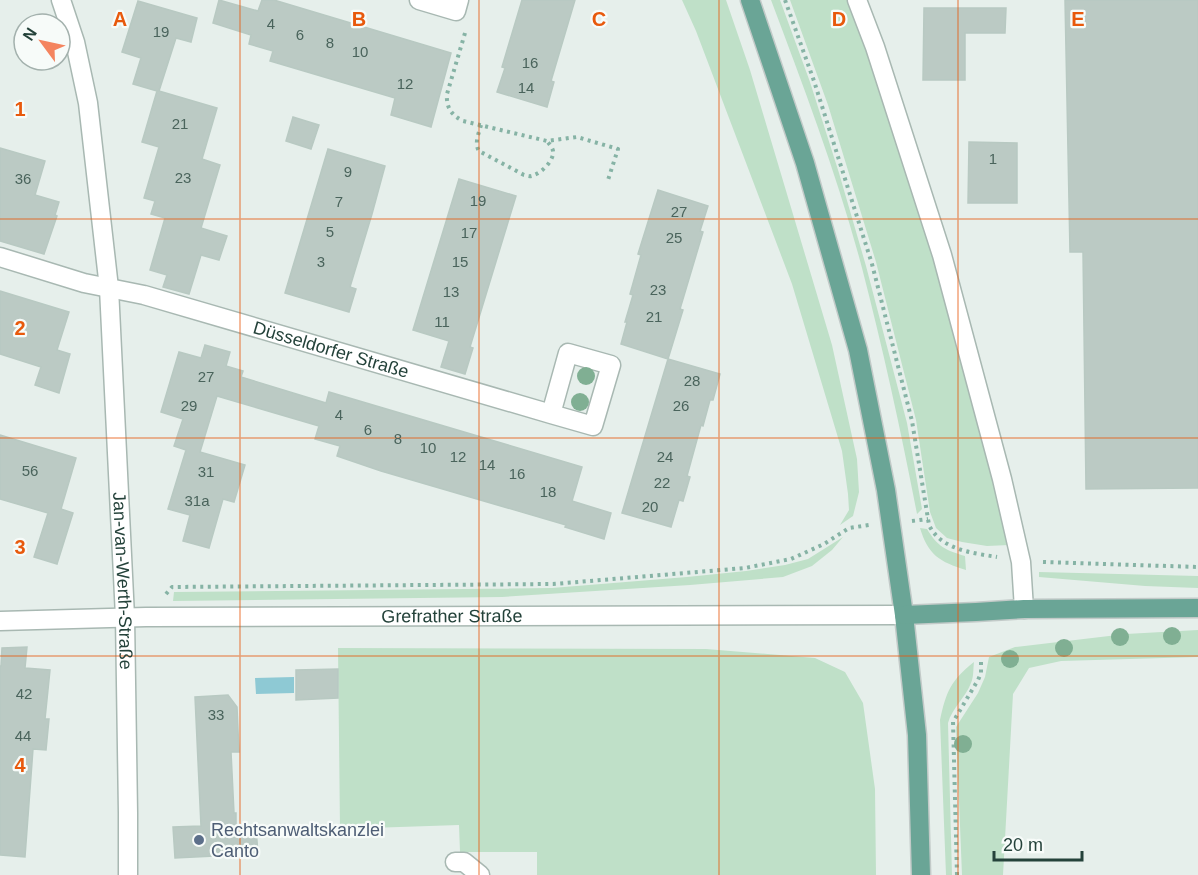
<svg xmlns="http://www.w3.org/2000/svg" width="1198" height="875" viewBox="0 0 1198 875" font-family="Arial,sans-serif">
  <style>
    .green { fill: #bfe0c8 }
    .water { fill: #8ec9d4 }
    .building { fill: #bbcac4; stroke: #b8c9c2; stroke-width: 1.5 }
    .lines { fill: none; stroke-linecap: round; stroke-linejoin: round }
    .minor-casing { stroke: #a8b8b2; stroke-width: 21 }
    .major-casing { stroke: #c2cac8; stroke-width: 21 }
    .path { stroke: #86b3a5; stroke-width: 4; stroke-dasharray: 3 4.5; stroke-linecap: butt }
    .minor { stroke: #fff; stroke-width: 18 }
    .major { stroke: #6aa596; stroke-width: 18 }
    .tree { fill: #80af93 }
    .grid { fill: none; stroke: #e8590c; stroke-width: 1.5; stroke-opacity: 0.55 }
    .service-dot { fill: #5c6f8a; stroke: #f7fbf9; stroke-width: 2 }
    .labels { text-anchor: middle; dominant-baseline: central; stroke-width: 4.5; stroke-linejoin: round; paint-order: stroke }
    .number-label { font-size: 15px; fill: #4a645c }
    .street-label { font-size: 18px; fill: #24423a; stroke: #f7fbf9 }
    .service-label { font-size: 18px; fill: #4e5e75; stroke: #f7fbf9; text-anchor: start }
    .grid-label { font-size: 20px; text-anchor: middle; font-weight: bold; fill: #e8590c; stroke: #f7fbf9; stroke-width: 4.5; stroke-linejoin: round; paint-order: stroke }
  </style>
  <rect width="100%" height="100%" fill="#e6efeb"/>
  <g class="green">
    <path d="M682,0h44l24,70 82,275 25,114 2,33 -6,24 -13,9 9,-15 -1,-16 -6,-43 -50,-167 -96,-253z"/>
    <path d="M771,0h9l30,82 29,91 27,93 41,157 15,86 -5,5c-16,-83 -34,-165 -55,-246 -24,-91 -58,-180 -91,-268z"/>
    <path d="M790,0h61l87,265 65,240 6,40 -22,1 -25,-4 -15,-4 -11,-10 -6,-16 -14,-92 -40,-158 -48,-157z"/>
    <path d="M920,528l7,1c11,18 18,21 38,27l1,14c-26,-8 -38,-15 -46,-42z"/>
    <path d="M843,537l-11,13 -20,16 -29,11 -93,8 -188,12 -329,4 1,-9 378,-4 135,-11 59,-6 39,-6 23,-6z"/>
    <path d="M1039,572l159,4v12l-53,-2 -106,-9z"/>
    <path d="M1198,630v27l-137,4 -32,7 -16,26 -10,181h-41l-6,-148 22,-34 7,-16 4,-20 26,-10 111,-13z"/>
    <path d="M338,648l368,1 109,9 30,14 18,31 12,86 1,86h-339v-23h-77l-1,-27 -119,4z"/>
    <path d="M974,662c-1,7 0,14 -3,21 -5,14 -19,25 -23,40l4,152h-6l-6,-155c6,-28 11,-40 34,-58z"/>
  </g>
  <path class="water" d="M294,677v16l-38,1 -1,-16z"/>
  <g class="building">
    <path d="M219,0l39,11 4,-11h12l177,53 -20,74 -40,-12 4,-17 -125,-37 3,-10 -24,-7 2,-9 -38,-12z"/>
    <path d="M522,0h53l-24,81 3,1 -7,25 -50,-15 8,-24 -3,-1z"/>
    <path d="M1065,0h133v488l-112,1 -3,-237h-13z"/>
    <path d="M138,1l59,17 -6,24 -15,-4 -17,53 58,17 -15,51 18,6 -19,63 26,8 -8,24 -18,-5 -12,39 -26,-7 4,-12 -17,-5 15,-52 -14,-4 4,-13 -11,-3 15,-51 -17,-5 15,-51 -24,-7 8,-26 -19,-6z"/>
    <path d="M924,8h82l-1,25h-40v47h-42z"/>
    <path d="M293,117l26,8 -8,24 -25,-8z"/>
    <path d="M969,142l48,1v60h-49z"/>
    <path d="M0,148l45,13 -10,34 24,7 -4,13 2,1 -13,38 -44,-13z"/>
    <path d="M328,149l57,17 -13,48 -22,73 6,2 -7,23 -64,-19z"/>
    <path d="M459,179l57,17 -46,151 3,1 -8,26 -24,-7 8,-26 -36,-11z"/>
    <path d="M658,190l50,16 -8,25 3,1 -23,77 3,1 -15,49 52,15 -7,26h-3l-7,26 -2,-1 -14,51 3,1 -7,24 -4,-1 -8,27 -49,-14 46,-154 -47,-15 6,-22h-2l8,-27 -3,-1 11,-39 -3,-1z"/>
    <path d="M0,291l69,21 -12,38 13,4 -11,39 -24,-8 6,-18 -41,-13z"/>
    <path d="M205,345l25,7 -4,14 17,5 -2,6 85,26 3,-11 253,75 -10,34 39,12 -7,26 -39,-12 1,-2 -185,-54 -44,-15 3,-10 -25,-7 4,-13 -102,-30 -17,56 45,13 -11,37 -11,-3 -14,49 -26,-7 7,-26 -22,-6 18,-59 -12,-4 9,-27 -22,-7 18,-60 22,6z"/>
    <path d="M0,435l76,23 -15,51 12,4 -16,51 -23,-7 14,-44 -48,-14z"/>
    <path d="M27,647l-2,21 25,2 -5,49h4l-3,31 -13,-1 -8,108 -25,-2v-189h1l1,-18z"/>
    <path d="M338,669v29l-42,2v-30z"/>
    <path d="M228,695l9,12 2,45h-8l3,61h2v16l20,-1 2,26 -83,4 -2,-31 28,-1 -6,-129z"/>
  </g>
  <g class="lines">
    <defs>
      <g id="minor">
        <path id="s1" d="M61,0l14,42 13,61 21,185 16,329 3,196v62"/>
        <path d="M419,0l37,11 3,-11"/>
        <path d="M857,0l18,47 67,208 60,224 19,83 3,47"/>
        <path id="s2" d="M0,257l84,26 60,12 407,119 42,12 18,-61 -43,-12 -17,61"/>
        <path id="s3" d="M0,621l146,-4 758,-2"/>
        <path d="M455,862h9l16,13"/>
      </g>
      <g id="major">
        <path d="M750,0l55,163 53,187 28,140 18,125 13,120 4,140"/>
        <path d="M904,615l72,-3 48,-3 174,-1"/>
      </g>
    </defs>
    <use href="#minor" class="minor-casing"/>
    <use href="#major" class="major-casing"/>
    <g class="path">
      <path d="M785,0l29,81 58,183 40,157 17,104c12,25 44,28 68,32"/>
      <path d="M465,33l-18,61c-1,13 4,21 16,27l84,20 30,-4 41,12 -10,31"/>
      <path d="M481,125c-2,8 -7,18 -2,26l45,24c5,1 6,2 10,0 7,-2 18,-13 19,-21 1,-5 -3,-9 -6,-13"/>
      <path d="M912,521l16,-2"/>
      <path d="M1043,562l155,5"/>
      <path d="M166,594l6,-7 381,-3 192,-16 46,-9 33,-15 25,-16 20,-3"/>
      <path d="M957,875l-4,-153 25,-42 3,-7v-12"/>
    </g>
    <use href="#minor" class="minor"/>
    <use href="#major" class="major"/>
  </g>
  <g class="tree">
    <circle cx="586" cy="376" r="9"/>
    <circle cx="580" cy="402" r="9"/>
    <circle cx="1172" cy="636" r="9"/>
    <circle cx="1120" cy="637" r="9"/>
    <circle cx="1064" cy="648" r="9"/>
    <circle cx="1010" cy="659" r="9"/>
    <circle cx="963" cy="744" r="9"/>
  </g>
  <path class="grid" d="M240,0v875M479,0v875M719,0v875M958,0v875M0,219h1198M0,438h1198M0,656h1198"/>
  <circle class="service-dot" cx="199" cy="840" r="6"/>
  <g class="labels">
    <g class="number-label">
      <text x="271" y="23">4</text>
      <text x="161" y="31">19</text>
      <text x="300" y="34">6</text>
      <text x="330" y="42">8</text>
      <text x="360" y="51">10</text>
      <text x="530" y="62">16</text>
      <text x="405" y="83">12</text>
      <text x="526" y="87">14</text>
      <text x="180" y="123">21</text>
      <text x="993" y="158">1</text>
      <text x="348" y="171">9</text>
      <text x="183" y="177">23</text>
      <text x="23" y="178">36</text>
      <text x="478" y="200">19</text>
      <text x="339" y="201">7</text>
      <text x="679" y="211">27</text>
      <text x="330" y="231">5</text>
      <text x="469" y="232">17</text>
      <text x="674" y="237">25</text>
      <text x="321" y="261">3</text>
      <text x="460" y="261">15</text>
      <text x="658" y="289">23</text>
      <text x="451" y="291">13</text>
      <text x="654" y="316">21</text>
      <text x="442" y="321">11</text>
      <text x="206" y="376">27</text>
      <text x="692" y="380">28</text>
      <text x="189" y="405">29</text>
      <text x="681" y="405">26</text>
      <text x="339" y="414">4</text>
      <text x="368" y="429">6</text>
      <text x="398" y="438">8</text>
      <text x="428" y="447">10</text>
      <text x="458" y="456">12</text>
      <text x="665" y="456">24</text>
      <text x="487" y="464">14</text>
      <text x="30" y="470">56</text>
      <text x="206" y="471">31</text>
      <text x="517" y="473">16</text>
      <text x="662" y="482">22</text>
      <text x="548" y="491">18</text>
      <text x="197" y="500">31a</text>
      <text x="650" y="506">20</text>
      <text x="24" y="693">42</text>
      <text x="216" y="714">33</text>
      <text x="23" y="735">44</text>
    </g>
    <g class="street-label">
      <text stroke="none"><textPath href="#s2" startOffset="344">Düsseldorfer Straße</textPath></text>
      <text stroke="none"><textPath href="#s1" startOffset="586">Jan-van-Werth-Straße</textPath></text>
      <text stroke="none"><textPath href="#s3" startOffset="452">Grefrather Straße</textPath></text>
    </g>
    <g class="service-label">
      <text x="211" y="830">Rechtsanwaltskanzlei<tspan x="211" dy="21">Canto</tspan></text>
    </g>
  </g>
  <g class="grid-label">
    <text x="120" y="26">A</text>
    <text x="359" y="26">B</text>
    <text x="599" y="26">C</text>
    <text x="839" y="26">D</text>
    <text x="1078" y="26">E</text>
    <text x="20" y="116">1</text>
    <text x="20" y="335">2</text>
    <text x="20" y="554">3</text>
    <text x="20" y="772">4</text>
  </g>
  <g transform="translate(42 42) rotate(303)"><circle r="28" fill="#f7fbf9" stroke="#a3b1ad" stroke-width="1.5"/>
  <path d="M0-4.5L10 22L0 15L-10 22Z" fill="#f4845f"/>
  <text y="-9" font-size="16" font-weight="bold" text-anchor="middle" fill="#24423a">N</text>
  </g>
  <path d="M994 851v9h88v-9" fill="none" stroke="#24423a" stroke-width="3"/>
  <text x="1003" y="851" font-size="18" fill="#24423a" stroke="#f7fbf9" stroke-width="4.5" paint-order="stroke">20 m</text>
</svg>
